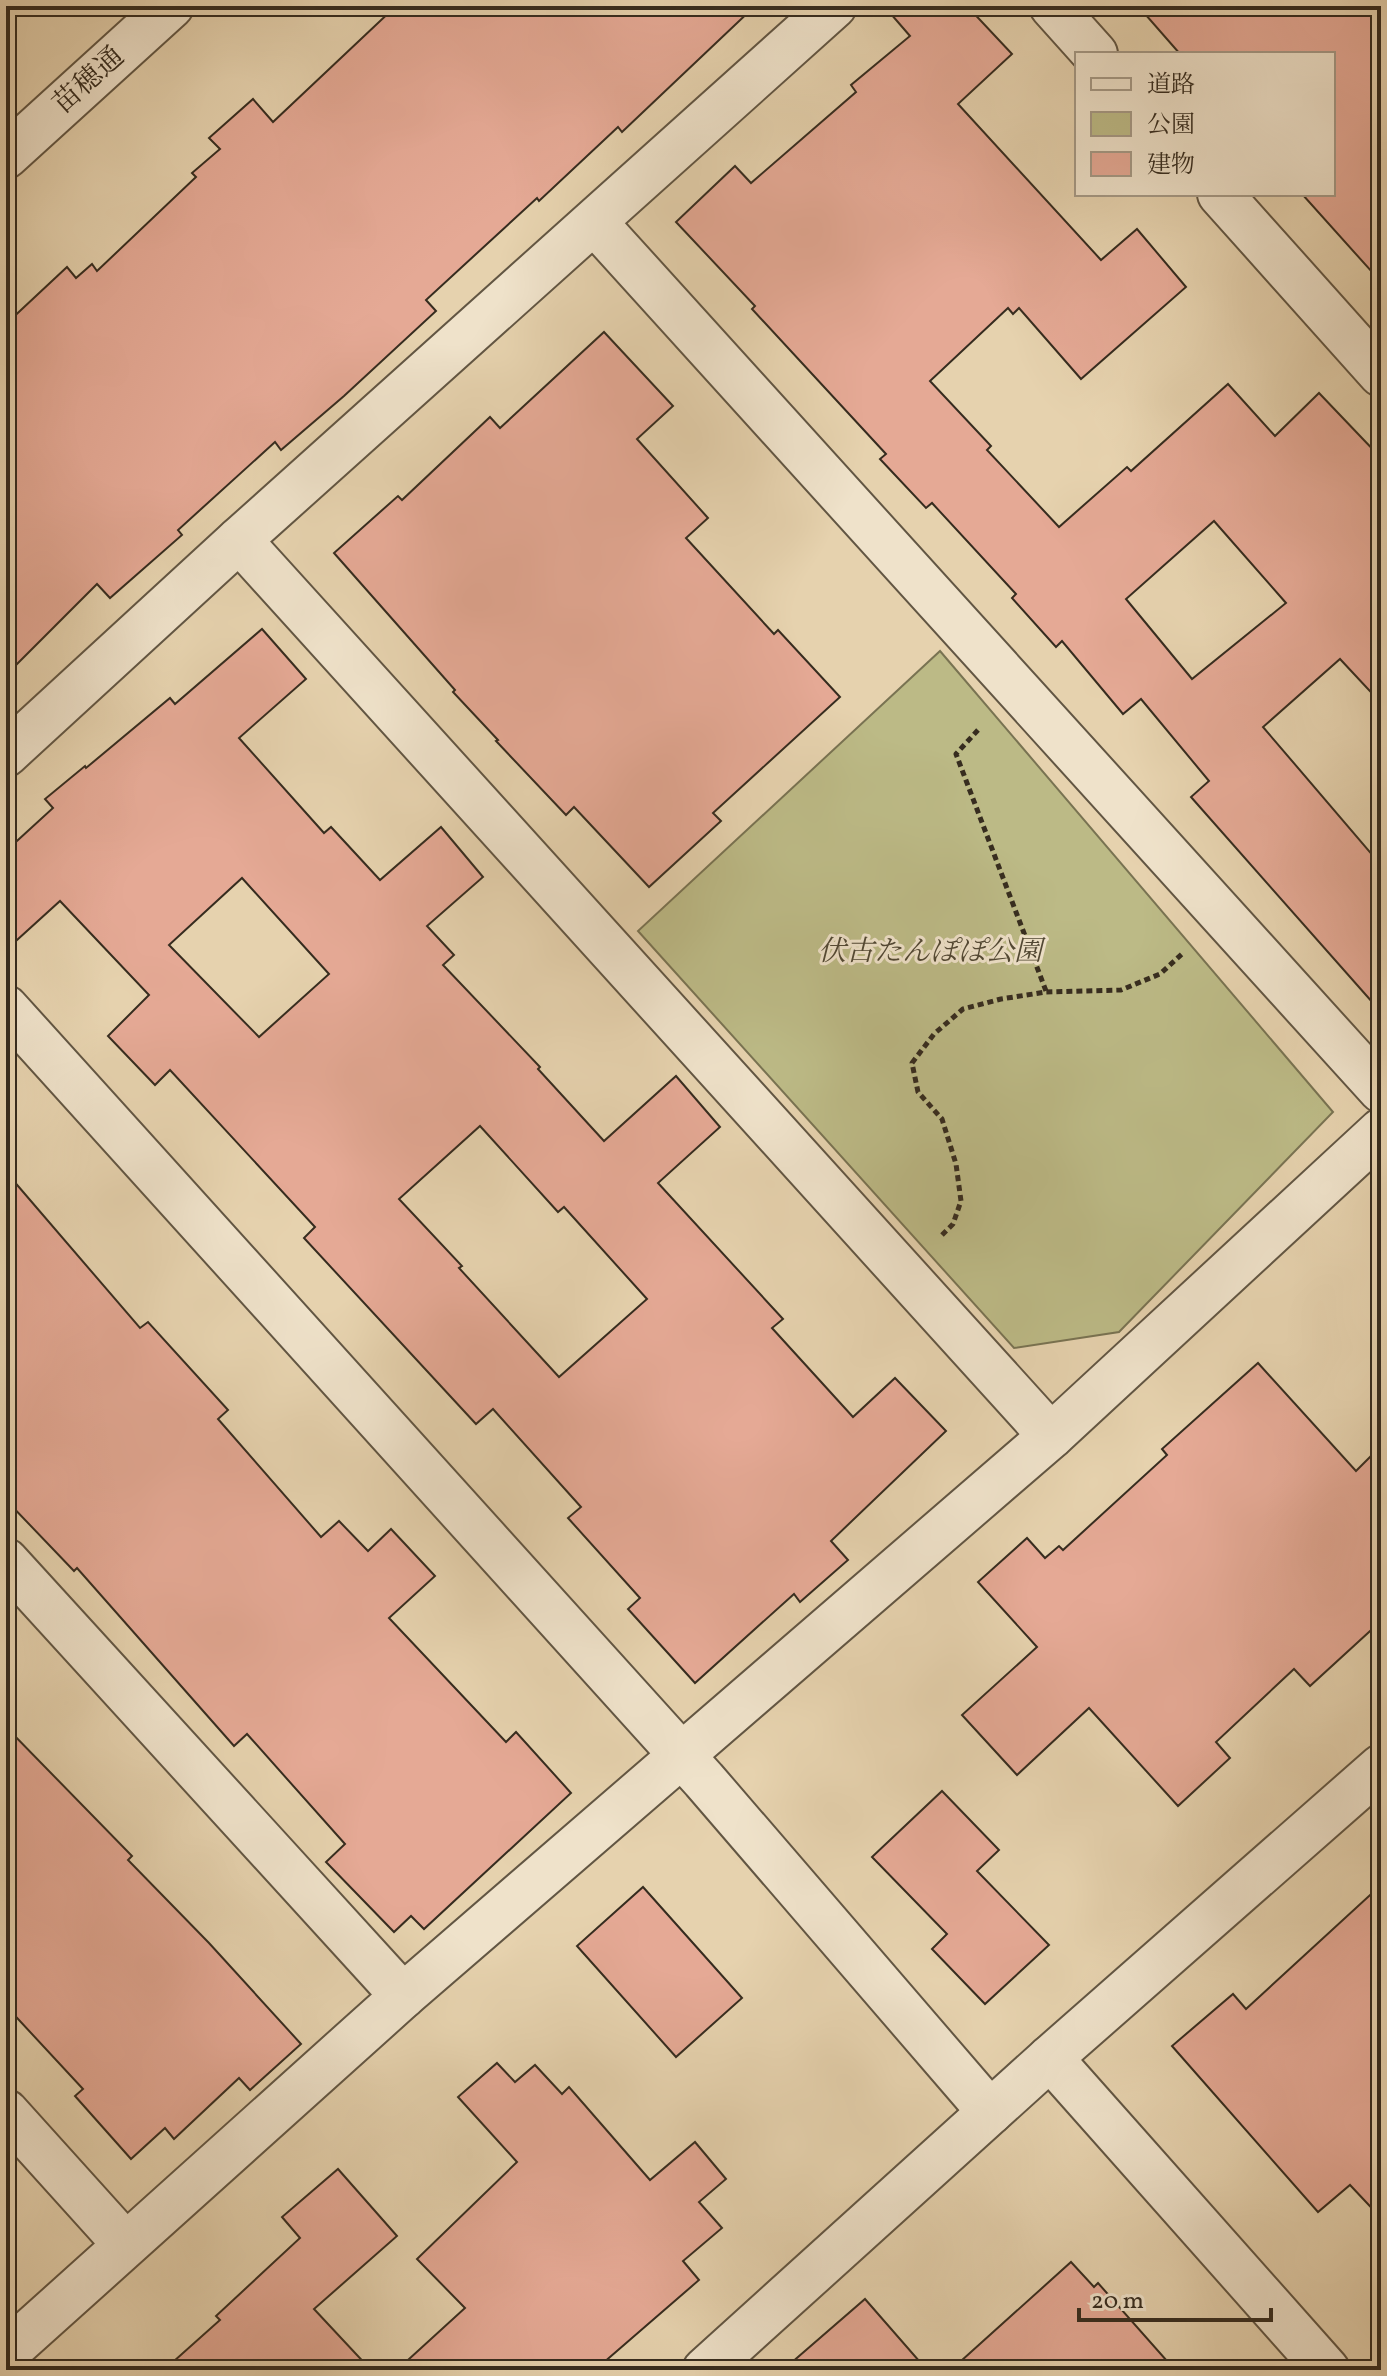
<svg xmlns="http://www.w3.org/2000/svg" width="1387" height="2376" viewBox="0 0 1387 2376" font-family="Vollkorn,'Noto Serif JP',serif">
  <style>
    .green { fill: #bcba86; stroke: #797352; stroke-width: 2 }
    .building { fill: #e5a995; stroke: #362c1f; stroke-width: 2; fill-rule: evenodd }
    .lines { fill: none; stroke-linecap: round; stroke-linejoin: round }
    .minor-casing { stroke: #625643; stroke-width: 48 }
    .tertiary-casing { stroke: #625643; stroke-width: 48 }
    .path { stroke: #362c1f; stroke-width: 5; stroke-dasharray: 6 4; stroke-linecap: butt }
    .minor { stroke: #efe2ca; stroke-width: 44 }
    .tertiary { stroke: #efe2ca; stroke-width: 44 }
    .labels { text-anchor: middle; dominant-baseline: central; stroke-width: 6; stroke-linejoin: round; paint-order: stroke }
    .street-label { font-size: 28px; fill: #362c1f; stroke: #efe2ca }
    .park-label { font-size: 28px; font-style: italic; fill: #514834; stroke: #efe2ca }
  </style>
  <rect width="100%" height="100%" fill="#e6d2ae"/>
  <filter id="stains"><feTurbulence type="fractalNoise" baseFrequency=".0025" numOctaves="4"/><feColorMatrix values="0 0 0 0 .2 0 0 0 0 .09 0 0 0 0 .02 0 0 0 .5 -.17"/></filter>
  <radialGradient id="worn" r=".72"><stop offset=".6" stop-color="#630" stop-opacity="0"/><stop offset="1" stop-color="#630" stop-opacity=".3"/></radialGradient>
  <path class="green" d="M940,651l393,461 -214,220 -105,16 -376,-417z"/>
  <g class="building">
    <path d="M396,6h359l-133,126 -4,-5 -79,74 -2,-3 -111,102 10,11 -92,85 -63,54 -6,-8 -97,88 4,5 -72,63 -13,-14 -91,91v-351l61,-57 9,11 16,-14 5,7 99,-94 -4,-4 28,-24 -11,-11 44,-39 20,23z"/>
    <path d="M884,6h83l45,48 -54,50 143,156 36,-31 49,58 -105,92 -62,-71 -6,6 -5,-6 -78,73 61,65 -4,4 72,77 68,-60 4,4 97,-87 47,52 44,-43 62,65v245l-41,-44 -77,68 118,138v147l-190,-215 18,-16 -68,-82 -18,15 -61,-73 -6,6 -44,-49 4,-4 -84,-91 -6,5 -46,-49 6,-5 -134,-145 3,-3 -79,-84 59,-56 16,17 105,-91 -5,-7 59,-49zM1214,521l72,82 -94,76 -66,-80z"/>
    <path d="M1138,6h243v276l-79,-88h31v-140h-153z"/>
    <path d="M604,332l69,74 -36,33 71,79 -22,20 88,96 4,-4 62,67 -127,116 8,8 -72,66 -75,-80 -8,8 -70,-74 2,-1 -45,-48 2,-2 -121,-137 64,-57 4,4 88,-83 10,11z"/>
    <path d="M262,629l44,50 -67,59 85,95 7,-6 49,53 61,-53 42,50 -56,49 27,29 -11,10 97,102 -2,2 66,72 72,-65 44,51 -62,56 125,136 -11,9 81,89 42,-39 51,53 -115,110 17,19 -48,42 -6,-8 -99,89 -67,-74 12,-11 -72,-80 13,-11 -88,-98 -17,15 -172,-186 11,-11 -145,-157 -15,15 -47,-49 41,-41 -89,-94 -54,49v-99l47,-43 -8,-9 40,-33 1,2 84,-70 5,6zM242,878l87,96 -70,63 -90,-92zM480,1126l78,86 6,-5 83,92 -88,78 -100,-109 3,-2 -63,-67z"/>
    <path d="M6,1172l134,156 8,-6 80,88 -10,9 103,118 18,-16 29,30 23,-22 44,47 -46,42 117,124 10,-10 55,61 -147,136 -13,-13 -17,16 -68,-70 19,-18 -98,-110 -13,12 -157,-178 -3,3 -68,-71z"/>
    <path d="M1258,1363l98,108 25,-25v175l-71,65 -16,-17 -78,73 14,16 -52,48 -89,-98 -72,67 -55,-60 75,-68 -59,-65 49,-44 18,20 14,-12 4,4 104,-95 -5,-6z"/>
    <path d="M6,1727l126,129 -4,4 81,83 92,101 -51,46 -11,-12 -65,61 -9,-11 -34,31 -56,-63 8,-7 -77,-83z"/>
    <path d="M942,1791l57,59 -22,21 72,74 -64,59 -53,-55 15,-15 -75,-77z"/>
    <path d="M1381,1885v333l-31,-33 -32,27 -146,-166 61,-52 13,15z"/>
    <path d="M643,1887l99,111 -66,59 -99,-111z"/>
    <path d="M497,2063l18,19 20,-17 27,29 7,-7 81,93 45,-38 31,37 -27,23 23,26 -39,33 16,19 -104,90h-198l68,-62 -48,-49 100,-97 -59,-65z"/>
    <path d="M338,2169l59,67 -83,73 57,61h-207l56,-50 -4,-4 84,-78 -18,-21z"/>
    <path d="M1071,2262l23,25 4,-4 77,87h-224z"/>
    <path d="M865,2299l62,71h-144z"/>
  </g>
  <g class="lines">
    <defs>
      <g id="minor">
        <path d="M1052,6l43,48"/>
        <path d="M1220,194l161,180"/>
        <path d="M595,223l786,867"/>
        <path d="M239,540l812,896"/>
        <path d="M6,754l233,-214 595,-534"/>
        <path d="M6,1008l698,772 286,332"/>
        <path d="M6,1561l397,435"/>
        <path d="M1050,2058l277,312"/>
        <path d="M6,2112l119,132"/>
        <path d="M6,2353l397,-357 648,-560 330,-305"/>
        <path d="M705,2370l345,-312 331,-291"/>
      </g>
      <path id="tertiary" d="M6,156l165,-150"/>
    </defs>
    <use href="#minor" class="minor-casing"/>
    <use href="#tertiary" class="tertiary-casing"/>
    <g class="path">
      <path d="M978,730l-22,24 90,237"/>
      <path d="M942,1235l11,-11 8,-23 -5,-37 -14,-45 -24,-27 -6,-29 22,-29 29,-25 38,-10 45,-7 75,-2 39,-16 23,-21"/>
    </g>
    <use href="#minor" class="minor"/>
    <use href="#tertiary" class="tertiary"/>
  </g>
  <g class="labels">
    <g class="street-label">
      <text transform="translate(89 81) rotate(-42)">苗穂通</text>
    </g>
    <g class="park-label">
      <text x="930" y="952">伏古たんぽぽ公園</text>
    </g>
  </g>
  <rect width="1387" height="2376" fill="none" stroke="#e6d2ae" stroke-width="32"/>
  <rect x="8" y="8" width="1371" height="2360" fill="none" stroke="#362c1f" stroke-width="4"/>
  <rect x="16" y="16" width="1355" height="2344" fill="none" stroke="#362c1f" stroke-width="2"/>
  <rect x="1075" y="52" width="260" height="144" fill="#efe2ca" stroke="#a59986" stroke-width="2"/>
  <rect x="1091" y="78" width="40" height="12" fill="#efe2ca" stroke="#a59986" stroke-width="2"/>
  <text x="1147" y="92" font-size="24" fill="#362c1f">道路</text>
  <rect x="1091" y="112" width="40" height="24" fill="#bcba86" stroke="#a59986" stroke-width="2"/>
  <text x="1147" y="132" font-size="24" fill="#362c1f">公園</text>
  <rect x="1091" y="152" width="40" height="24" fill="#e5a995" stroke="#a59986" stroke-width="2"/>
  <text x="1147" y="172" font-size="24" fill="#362c1f">建物</text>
  <path d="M1079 2308v12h192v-12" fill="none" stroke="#362c1f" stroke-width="4"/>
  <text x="1091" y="2308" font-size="24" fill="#362c1f" stroke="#efe2ca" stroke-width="6" paint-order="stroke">20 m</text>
  <rect width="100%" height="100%" filter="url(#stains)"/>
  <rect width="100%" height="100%" fill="url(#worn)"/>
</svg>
